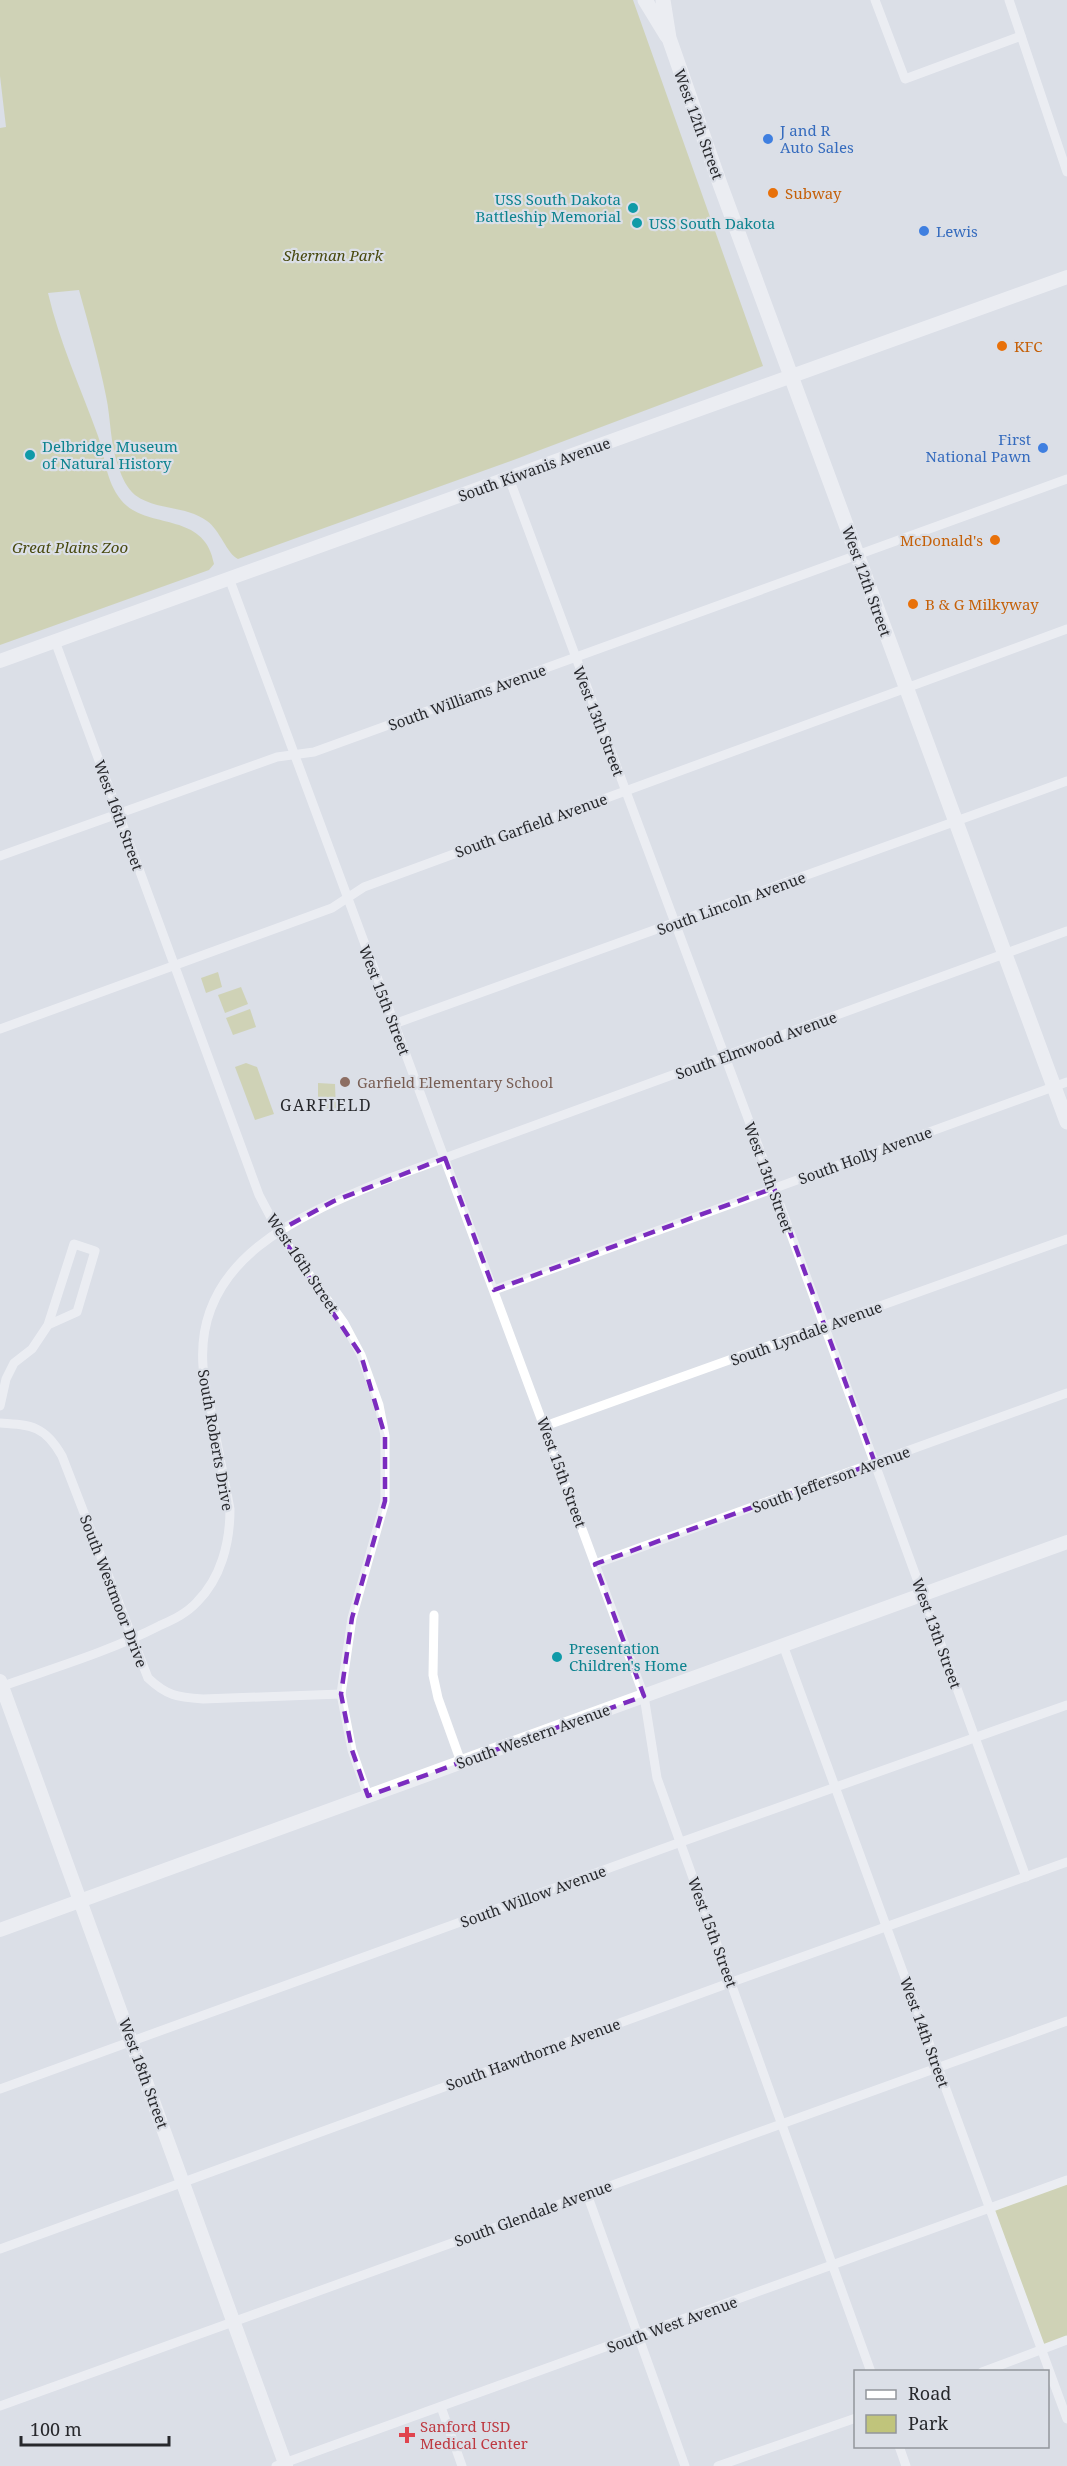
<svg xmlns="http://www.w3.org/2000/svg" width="1067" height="2466" viewBox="0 0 1067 2466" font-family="'Noto Serif',serif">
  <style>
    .green { fill: #c0c47b }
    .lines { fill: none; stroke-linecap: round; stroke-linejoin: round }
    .street { stroke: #fff; stroke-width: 9 }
    .secondary { stroke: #fff; stroke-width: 14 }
    .primary { stroke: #fff; stroke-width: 15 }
    .marked { fill: none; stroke: #7b2cbf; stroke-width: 4.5; stroke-dasharray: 12 8; stroke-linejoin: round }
    .shop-dot { fill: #3f7fe0; stroke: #dbdfe7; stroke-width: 2 }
    .food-dot { fill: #e8710a; stroke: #dbdfe7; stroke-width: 2 }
    .culture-dot { fill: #0f9aa8; stroke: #dbdfe7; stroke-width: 2 }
    .education-dot { fill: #8d6e63; stroke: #dbdfe7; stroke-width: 2 }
    .health-dot { fill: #e0444e; stroke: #dbdfe7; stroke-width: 2 }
    .labels { text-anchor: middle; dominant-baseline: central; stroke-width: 4.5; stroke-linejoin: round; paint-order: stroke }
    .street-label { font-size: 15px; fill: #27282c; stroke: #dbdfe7 }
    .shop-label { font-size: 15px; fill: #366cbe; stroke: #dbdfe7; text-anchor: start }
    .food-label { font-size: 15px; fill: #c56008; stroke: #dbdfe7; text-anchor: start }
    .culture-label { font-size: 15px; fill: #0d838f; stroke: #dbdfe7; text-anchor: start }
    .park-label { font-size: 15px; font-style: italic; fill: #48490e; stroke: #dbdfe7 }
    .education-label { font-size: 15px; fill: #785e54; stroke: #dbdfe7; text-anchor: start }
    .health-label { font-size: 15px; fill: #be3a42; stroke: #dbdfe7; text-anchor: start }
    .neighbourhood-label { font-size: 16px; letter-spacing: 1.5px; fill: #27282c; stroke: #dbdfe7 }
  </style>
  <rect width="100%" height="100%" fill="#dbdfe7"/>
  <g class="green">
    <path d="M0,0h633l130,366 -244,92 -281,101c-11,-5 -18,-29 -31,-38 -22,-16 -50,-10 -72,-26 -8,-7 -13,-17 -16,-27 -9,-21 -8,-49 -13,-72 -7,-35 -17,-70 -27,-106l-31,3c11,48 33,96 50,143 8,23 7,43 23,64 25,31 84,10 93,64l-5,6 -209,75v-517l6,-1 -6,-51z"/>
    <path d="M218,972l4,15 -16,6 -5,-15z"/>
    <path d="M241,987l7,17 -23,9 -7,-18z"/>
    <path d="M250,1009l6,18 -23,8 -7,-17z"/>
    <path d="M246,1063l11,4 17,47 -19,6 -20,-53z"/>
    <path d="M318,1083l17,1 1,26 -18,-3z"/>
    <path d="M1067,2180v160l-25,9 -53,-141z"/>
  </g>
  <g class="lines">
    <g class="street">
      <path d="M875,0l30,79 116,-43"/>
      <path d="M1009,0l58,172"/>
      <path d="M509,478l265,710 252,689"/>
      <path d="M229,578l415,1118 13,82 214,594"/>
      <path d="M55,641l204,554 19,36 66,92 17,32 18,50 6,31v65l-33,117 -11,76 11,56 16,46"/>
      <path d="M0,856l277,-99 37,-5 753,-273"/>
      <path d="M394,1024l673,-243"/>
      <path d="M0,1029l332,-121 32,-21 703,-258"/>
      <path d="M494,1290l573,-208"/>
      <path d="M0,1406l6,-27 8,-16 18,-14 16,-24 26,-81 21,7 -18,61 -29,13"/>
      <path d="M0,1423c32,2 45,3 62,33l86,222c19,18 29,19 55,21l138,-5"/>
      <path d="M545,1426l522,-187"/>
      <path d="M595,1564l472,-171"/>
      <path d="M434,1615l-1,60 5,23 23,64"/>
      <path d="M783,1645l284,774"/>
      <path d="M0,1687c53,-19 108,-35 159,-61 13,-6 27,-12 38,-24 24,-24 33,-59 33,-93 -6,-32 -13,-65 -19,-98 -3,-15 -7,-30 -8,-45 -8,-111 103,-153 187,-188l677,-247"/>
      <path d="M0,2089l681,-247 386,-137"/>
      <path d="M587,2194l98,272"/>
      <path d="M0,2249l732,-267 335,-120"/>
      <path d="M982,2372l85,-32"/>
      <path d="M0,2406l1067,-385"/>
      <path d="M441,2407l21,59"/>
      <path d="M899,2446l7,20"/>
      <path d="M276,2466l791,-286"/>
      <path d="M718,2466l138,-48"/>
    </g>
    <g class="secondary">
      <path d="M0,661l1067,-384"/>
      <path d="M0,1681l286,785"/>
      <path d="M0,1930l1067,-388"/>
    </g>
    <g class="primary">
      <path d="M645,0l22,36"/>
      <path d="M663,0l6,38 51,146 347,938"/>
    </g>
  </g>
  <path d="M0 0H1067V2466H0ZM445,1158l49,132 280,-102 101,275 -280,101 49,132 -276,100 -16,-46 -11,-56 11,-76 33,-117v-65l-24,-81 -83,-124 56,-30z" fill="#dbdfe7" fill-opacity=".55" fill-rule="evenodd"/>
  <path class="marked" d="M445,1158l49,132 280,-102 101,275 -280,101 49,132 -276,100 -16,-46 -11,-56 11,-76 33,-117v-65l-24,-81 -83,-124 56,-30z"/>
  <g class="shop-dot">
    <circle cx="768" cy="139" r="6"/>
    <circle cx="924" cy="231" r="6"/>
    <circle cx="1043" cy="448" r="6"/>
  </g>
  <g class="food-dot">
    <circle cx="773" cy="193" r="6"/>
    <circle cx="1002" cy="346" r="6"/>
    <circle cx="995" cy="540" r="6"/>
    <circle cx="913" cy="604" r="6"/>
  </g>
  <g class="culture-dot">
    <circle cx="633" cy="208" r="6"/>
    <circle cx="637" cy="223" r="6"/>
    <circle cx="30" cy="455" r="6"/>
    <circle cx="557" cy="1657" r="6"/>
  </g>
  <circle class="education-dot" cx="345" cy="1082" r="6"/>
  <path class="health-dot" d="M404 2426h6v6h6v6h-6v6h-6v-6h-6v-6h6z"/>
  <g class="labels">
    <g class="street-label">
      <text transform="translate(699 124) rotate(70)">West 12th Street</text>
      <text transform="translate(534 469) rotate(-20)">South Kiwanis Avenue</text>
      <text transform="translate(867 581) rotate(70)">West 12th Street</text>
      <text transform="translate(467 697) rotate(-20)">South Williams Avenue</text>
      <text transform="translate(599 721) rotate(69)">West 13th Street</text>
      <text transform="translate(119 815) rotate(70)">West 16th Street</text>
      <text transform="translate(531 825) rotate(-20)">South Garfield Avenue</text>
      <text transform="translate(731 903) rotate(-20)">South Lincoln Avenue</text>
      <text transform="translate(385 1000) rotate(69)">West 15th Street</text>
      <text transform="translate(756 1045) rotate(-20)">South Elmwood Avenue</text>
      <text transform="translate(865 1155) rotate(-20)">South Holly Avenue</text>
      <text transform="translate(769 1177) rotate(70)">West 13th Street</text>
      <text transform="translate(303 1263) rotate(56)">West 16th Street</text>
      <text transform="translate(806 1333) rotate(-20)">South Lyndale Avenue</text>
      <text transform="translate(216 1440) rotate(80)">South Roberts Drive</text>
      <text transform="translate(562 1472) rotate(70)">West 15th Street</text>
      <text transform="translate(831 1479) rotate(-20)">South Jefferson Avenue</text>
      <text transform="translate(114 1591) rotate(69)">South Westmoor Drive</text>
      <text transform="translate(937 1633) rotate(70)">West 13th Street</text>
      <text transform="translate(533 1736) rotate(-20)">South Western Avenue</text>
      <text transform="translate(533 1896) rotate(-20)">South Willow Avenue</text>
      <text transform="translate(713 1932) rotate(70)">West 15th Street</text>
      <text transform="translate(925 2032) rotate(70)">West 14th Street</text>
      <text transform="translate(533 2054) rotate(-20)">South Hawthorne Avenue</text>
      <text transform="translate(144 2073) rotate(70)">West 18th Street</text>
      <text transform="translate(533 2213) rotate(-20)">South Glendale Avenue</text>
      <text transform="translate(672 2324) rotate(-20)">South West Avenue</text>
    </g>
    <g class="shop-label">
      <text x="780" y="130">J and R<tspan x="780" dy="17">Auto Sales</tspan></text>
      <text x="936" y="231">Lewis</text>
      <text x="1031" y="439" text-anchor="end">First<tspan x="1031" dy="17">National Pawn</tspan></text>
    </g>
    <g class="food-label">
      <text x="785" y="193">Subway</text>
      <text x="1014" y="346">KFC</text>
      <text x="983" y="540" text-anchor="end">McDonald's</text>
      <text x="925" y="604">B &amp; G Milkyway</text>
    </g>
    <g class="culture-label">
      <text x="621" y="199" text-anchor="end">USS South Dakota<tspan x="621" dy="17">Battleship Memorial</tspan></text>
      <text x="649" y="223">USS South Dakota</text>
      <text x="42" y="446">Delbridge Museum<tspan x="42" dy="17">of Natural History</tspan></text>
      <text x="569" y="1648">Presentation<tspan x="569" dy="17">Children's Home</tspan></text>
    </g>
    <g class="park-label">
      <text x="333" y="255">Sherman Park</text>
      <text x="70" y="547">Great Plains Zoo</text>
    </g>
    <g class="education-label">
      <text x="357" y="1082">Garfield Elementary School</text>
    </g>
    <g class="health-label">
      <text x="420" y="2426">Sanford USD<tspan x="420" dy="17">Medical Center</tspan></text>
    </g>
    <g class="neighbourhood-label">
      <text x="326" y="1105">GARFIELD</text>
    </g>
  </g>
  <rect x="854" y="2370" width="195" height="78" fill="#dbdfe7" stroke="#93969c" stroke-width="1.5"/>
  <rect x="866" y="2390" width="30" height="9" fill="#ffffff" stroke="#93969c" stroke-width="1.5"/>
  <text x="908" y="2400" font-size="18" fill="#27282c">Road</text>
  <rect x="866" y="2415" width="30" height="18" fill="#c0c47b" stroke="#93969c" stroke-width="1.5"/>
  <text x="908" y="2430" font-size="18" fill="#27282c">Park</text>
  <path d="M21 2436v9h148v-9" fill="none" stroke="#27282c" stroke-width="3"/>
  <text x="30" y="2436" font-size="18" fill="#27282c" stroke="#dbdfe7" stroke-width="4.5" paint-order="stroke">100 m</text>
</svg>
